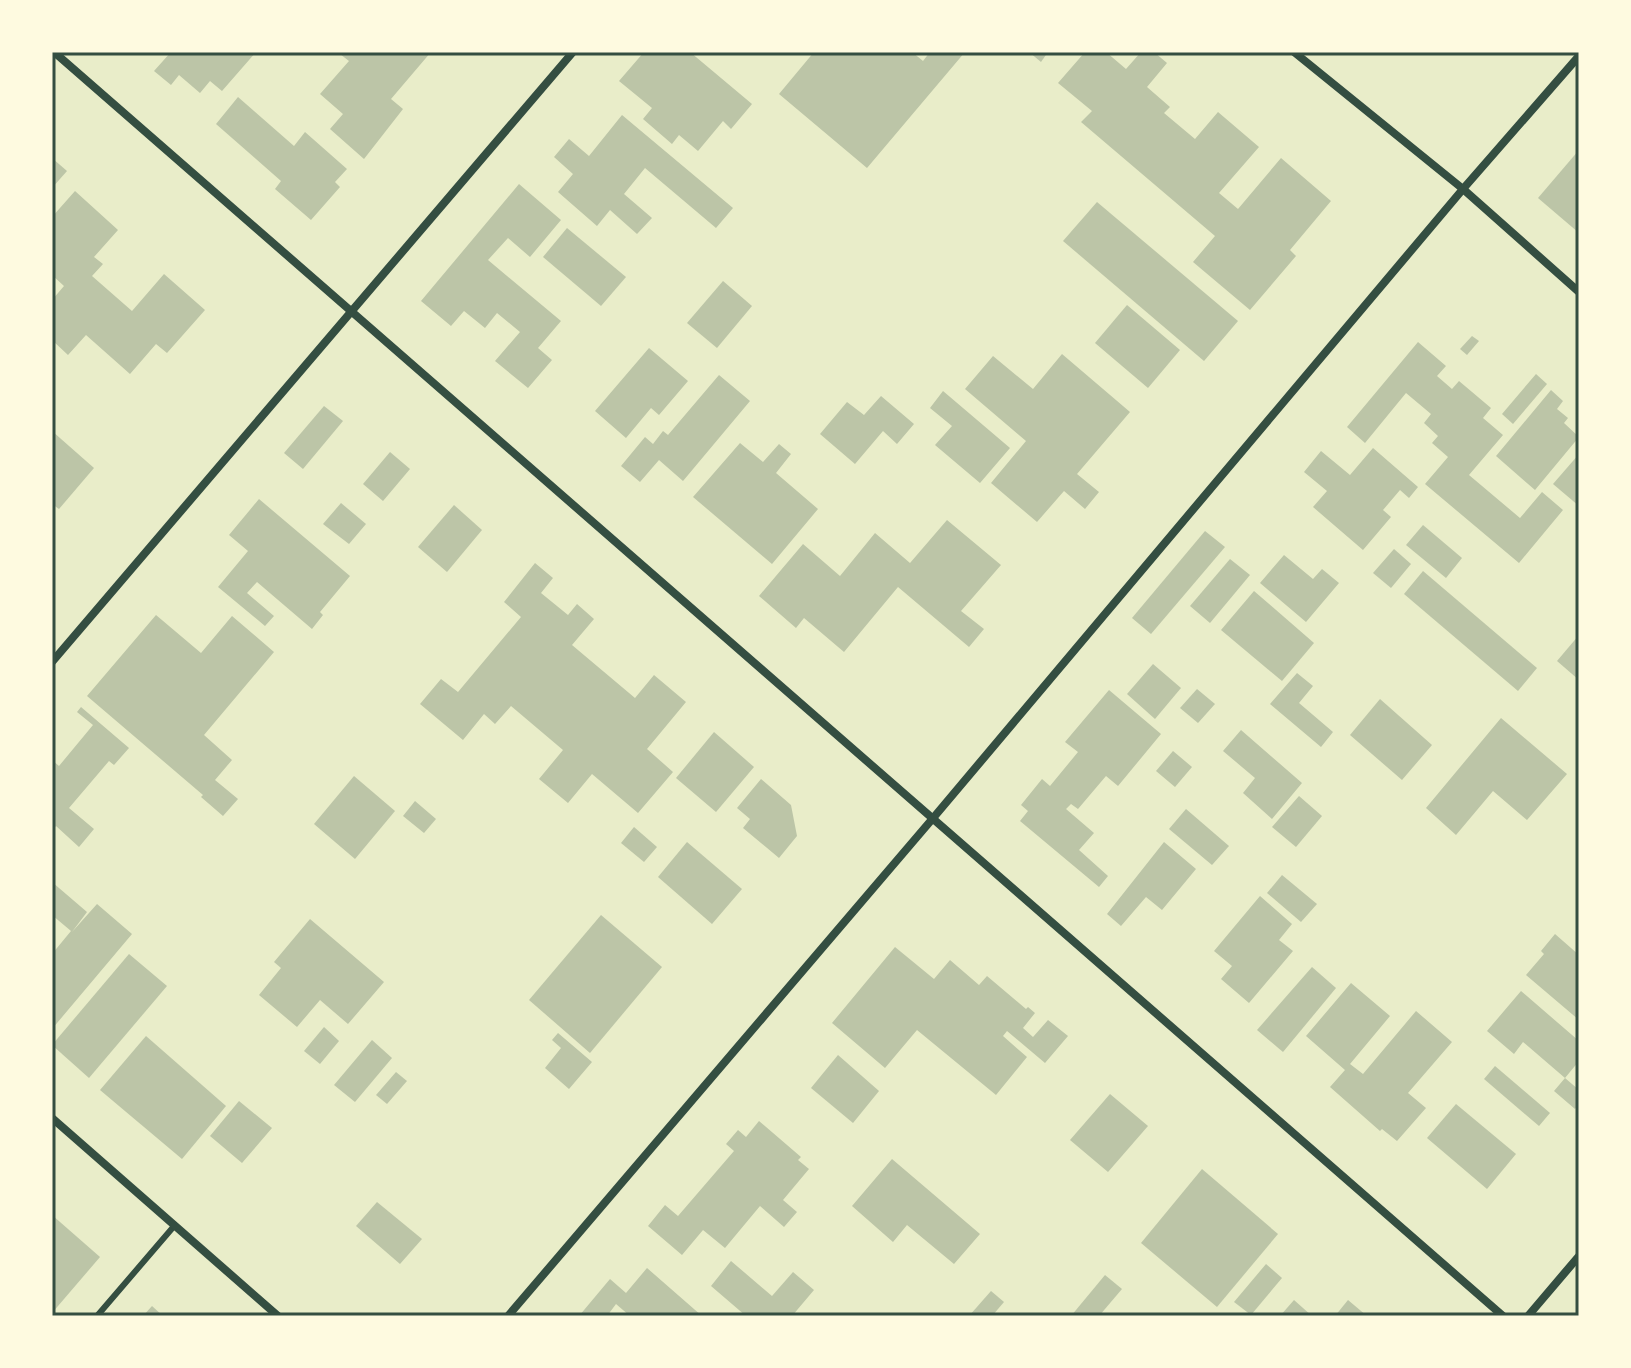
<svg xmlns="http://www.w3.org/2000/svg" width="1631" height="1368" viewBox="0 0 1631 1368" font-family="'Source Sans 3',sans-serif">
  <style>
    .building { fill: #bcc5a7 }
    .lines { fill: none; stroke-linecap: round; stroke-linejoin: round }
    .service { stroke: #344e41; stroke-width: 6 }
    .minor { stroke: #344e41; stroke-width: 8 }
    .neatline { fill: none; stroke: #344e41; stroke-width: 3 }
  </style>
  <rect width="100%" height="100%" fill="#e9edc9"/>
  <g class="building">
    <path d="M171,52h85l-34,39 -12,-10 -10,12 -21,-18 -8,10 -17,-14z"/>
    <path d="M342,52h89l-40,47 12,10 -39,50 -34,-30 13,-15 -23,-20 29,-33 -9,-7z"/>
    <path d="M644,52h46l62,52 -21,25 -8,-8 -25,30 -19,-16 -7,9 -29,-25 9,-11 -33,-27z"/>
    <path d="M814,52h98l11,9 7,-9h35l-98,116 -88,-74z"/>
    <path d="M1029,52h19l-7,10z"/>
    <path d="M1085,52h21l20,17 15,-17h13l13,11 -20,24 23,20 -6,6 31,26 23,-27 41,35 -40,46 19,16 43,-51 50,43 -41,49 6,6 -46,54 -57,-48 22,-26 -134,-114 11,-11 -34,-28z"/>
    <path d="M238,97l56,49 11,-14 42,37 -12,13 5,5 -29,33 -36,-31 6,-8 -65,-57z"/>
    <path d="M622,115l111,93 -17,20 -71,-60 -21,26 28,24 -15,16 -27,-24 -13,16 -39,-34 15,-18 -19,-17 15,-18 20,17z"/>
    <path d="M1579,150v83l-41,-35z"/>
    <path d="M52,158l15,13 -15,17z"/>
    <path d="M519,184l42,36 -31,37 -22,-19 -20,22 73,61 -23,27 14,12 -24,28 -33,-27 25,-29 -23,-19 -12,15 -21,-17 -13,15 -30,-25z"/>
    <path d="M75,191l43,39 -24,27 9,7 -11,12 40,35 32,-37 41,36 -38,43 -11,-9 -26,30 -44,-39 -18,20 -16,-15v-40l12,-14 -12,-11v-58z"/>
    <path d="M1097,202l141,119 -34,40 -141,-120z"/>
    <path d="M567,228l59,49 -25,29 -58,-49z"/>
    <path d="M723,281l29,25 -35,42 -30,-25z"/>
    <path d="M1127,305l53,45 -32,38 -53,-45z"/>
    <path d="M1472,336l7,5 -12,14 -7,-6z"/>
    <path d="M1418,342l28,24 -9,10 15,13 7,-8 32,27 -8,10 20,17 -34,40 51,43 22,-26 21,18 -44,53 -94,-79 23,-27 -16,-14 6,-7 -14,-13 7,-9 -25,-21 -41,50 -18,-16z"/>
    <path d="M649,348l39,33 -29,34 -8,-7 -25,30 -31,-27z"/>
    <path d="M1062,354l68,58 -53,62 22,18 -14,17 -21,-18 -27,31 -46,-39 35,-42 -61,-52 28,-33 40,33z"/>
    <path d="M1536,374l11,10 -34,40 -11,-10z"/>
    <path d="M719,375l31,26 -67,80 -24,-21 -19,22 -19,-16 24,-29 8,7 10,-13 5,4z"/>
    <path d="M1551,390l12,11 -6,8 11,9 -4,5 15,14 -44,53 -39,-34z"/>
    <path d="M943,391l67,57 -30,35 -45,-38 17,-19 -22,-18z"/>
    <path d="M881,396l33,28 -17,20 -14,-13 -28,33 -35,-30 27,-32 17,13z"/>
    <path d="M324,406l19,15 -40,48 -19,-16z"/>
    <path d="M52,431l42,37 -35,41 -7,-5z"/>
    <path d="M740,443l23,19 16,-18 12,10 -15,19 42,36 -46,55 -79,-67z"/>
    <path d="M1373,448l45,39 -9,11 -9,-8 -17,20 8,7 -28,33 -50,-43 14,-16 -23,-19 17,-21 29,24z"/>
    <path d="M390,452l20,17 -27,32 -20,-17z"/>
    <path d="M1579,454v52l-26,-22z"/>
    <path d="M259,499l91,77 -30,36 3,3 -11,14 -55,-47 -10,11 27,23 -9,10 -47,-39 30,-36 -19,-16z"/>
    <path d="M341,503l25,21 -17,20 -26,-20z"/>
    <path d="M454,505l28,25 -35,42 -29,-25z"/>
    <path d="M947,520l54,45 -40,46 23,18 -15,18 -71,-60 -54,65 -40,-34 -8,10 -37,-32 44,-52 37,32 35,-43 35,30z"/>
    <path d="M1423,525l39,33 -16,20 -40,-33z"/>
    <path d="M1205,531l20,16 -74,87 -19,-16z"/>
    <path d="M1394,549l17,15 -20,24 -18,-15z"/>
    <path d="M1284,555l29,24 9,-10 17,14 -33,39 -46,-39z"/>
    <path d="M1230,559l20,16 -40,48 -20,-17z"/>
    <path d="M535,563l18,15 -12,15 27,22 9,-11 17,15 -22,26 63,53 19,-23 32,27 -39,47 26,23 -35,41 -46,-39 -24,29 -29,-24 24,-29 -52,-44 -16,18 -11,-10 -21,26 -43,-36 21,-25 17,13 63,-75 -17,-15z"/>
    <path d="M1423,571l114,97 -19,23 -114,-97z"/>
    <path d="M1254,591l60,52 -32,38 -61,-51z"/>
    <path d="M156,615l45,38 31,-37 42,36 -70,83 28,25 -17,20 23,19 -15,17 -22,-19 2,-2 -116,-99z"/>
    <path d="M1579,635v45l-22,-19z"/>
    <path d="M1153,664l28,24 -26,31 -28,-25z"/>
    <path d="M1297,673l16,13 -14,17 34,29 -12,15 -51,-43z"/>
    <path d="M1197,689l18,15 -17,19 -18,-15z"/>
    <path d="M1109,690l52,44 -43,52 -12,-10 -28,33 -7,-5 -5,5 28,24 -15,17 29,26 -9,11 -79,-66 8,-10 -7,-6 21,-26 8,7 28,-34 -13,-10z"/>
    <path d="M1380,699l52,46 -30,35 -52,-45z"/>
    <path d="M81,707l48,41 -15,17 -5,-4 -40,47 25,21 -15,18 -23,-21 -4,5v-71l7,6 34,-41 -16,-13z"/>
    <path d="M1501,718l66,56 -40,46 -34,-29 -37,44 -30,-27z"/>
    <path d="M1241,730l61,53 -30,36 -29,-26 12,-15 -32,-27z"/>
    <path d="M714,732l40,35 -38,45 -40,-34z"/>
    <path d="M1173,751l19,16 -17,20 -19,-16z"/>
    <path d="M354,776l41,35 -40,48 -41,-35z"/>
    <path d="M761,779l30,26 6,31 -18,22 -36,-30 7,-9 -13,-11z"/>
    <path d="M1299,796l23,20 -26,31 -24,-20z"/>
    <path d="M415,801l21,18 -12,14 -21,-17z"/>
    <path d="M1186,809l43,37 -17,19 -43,-36z"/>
    <path d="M634,827l23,20 -13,15 -23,-19z"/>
    <path d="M687,842l55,47 -30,35 -54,-47z"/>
    <path d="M1164,842l32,27 -34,41 -16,-13 -25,29 -14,-12z"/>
    <path d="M1282,875l35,29 -16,18 -34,-29z"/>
    <path d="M52,882l35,30 -15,20 25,-28 35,30 -80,95v-75l19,-23 -19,-16z"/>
    <path d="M1260,896l32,28 -13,16 14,11 -44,52 -28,-24 11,-13 -18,-15z"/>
    <path d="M601,915l61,52 -72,86 -61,-53z"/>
    <path d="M310,919l74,63 -36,42 -28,-24 -23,27 -38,-32 22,-27 -7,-6z"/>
    <path d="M1555,934l24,21v65l-53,-45 18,-21 -3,-3z"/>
    <path d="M895,947l39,32 16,-19 29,25 8,-9 39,33 2,-2 7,6 -12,15 10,9 15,-17 20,16 -23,27 -38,-32 -4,5 24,21 -31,38 -79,-65 -32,38 -53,-45z"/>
    <path d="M129,954l38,32 -78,92 -37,-33z"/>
    <path d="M1312,967l24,21 -53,64 -26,-22z"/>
    <path d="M1351,983l39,33 -40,48 13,10 53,-63 36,31 -44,51 18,15 -29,33 -15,-12 -2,2 -50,-44 15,-17 -39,-34z"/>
    <path d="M1521,991l58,50v20l-14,17 14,12v14l-4,5 -21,-18 11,-13 -42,-36 -9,12 -27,-23z"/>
    <path d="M324,1027l15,14 -19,23 -16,-13z"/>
    <path d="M558,1033l34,29 -23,27 -24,-21 16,-20 -9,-8z"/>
    <path d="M146,1036l80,70 -44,53 -82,-69z"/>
    <path d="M372,1040l20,18 -37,44 -21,-17z"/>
    <path d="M838,1055l41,36 -26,32 -42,-35z"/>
    <path d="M1495,1066l55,47 -11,13 -55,-47z"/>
    <path d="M396,1072l11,9 -20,23 -11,-9z"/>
    <path d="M1110,1094l38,32 -40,46 -38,-32z"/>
    <path d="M239,1101l33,27 -30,35 -32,-27z"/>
    <path d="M1456,1104l60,50 -29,35 -60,-51z"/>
    <path d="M759,1121l42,36 -3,3 11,9 -26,31 14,12 -13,15 -24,-21 -35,42 -22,-18 -21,25 -34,-29 17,-21 13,11 56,-65 -8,-7 12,-14 8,7z"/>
    <path d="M892,1159l88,75 -26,30 -47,-39 -14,17 -41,-36z"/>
    <path d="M1202,1169l76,65 -61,73 -76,-64z"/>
    <path d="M377,1202l45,37 -22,25 -44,-38z"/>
    <path d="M52,1215l48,42 -48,56z"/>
    <path d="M731,1261l41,35 21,-24 21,18 -22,26h-46l-35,-30z"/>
    <path d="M1266,1264l16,14 -31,37 -17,-13z"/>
    <path d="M647,1268l55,48h-72l-14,-12 -9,12h-28l31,-37 16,14z"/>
    <path d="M1105,1275l17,14 -23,27h-28z"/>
    <path d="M991,1291l13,11 -12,14h-23z"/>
    <path d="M1294,1300l18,16h-32z"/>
    <path d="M1348,1300l19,16h-32z"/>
    <path d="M152,1306l11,10h-20z"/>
  </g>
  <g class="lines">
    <path class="service" d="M97,1316l78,-91"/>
    <g class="minor">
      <path d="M54,52l1449,1264"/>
      <path d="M1294,52l169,137 116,103"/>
      <path d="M52,662l521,-610"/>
      <path d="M52,1118l226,198"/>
      <path d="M508,1316l426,-499 529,-628 116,-133"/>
      <path d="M1528,1316l51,-60"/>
    </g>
  </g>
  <rect width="1631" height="1368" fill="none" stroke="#fefae0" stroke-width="108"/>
  <rect x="54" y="54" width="1523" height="1260" class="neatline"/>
</svg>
